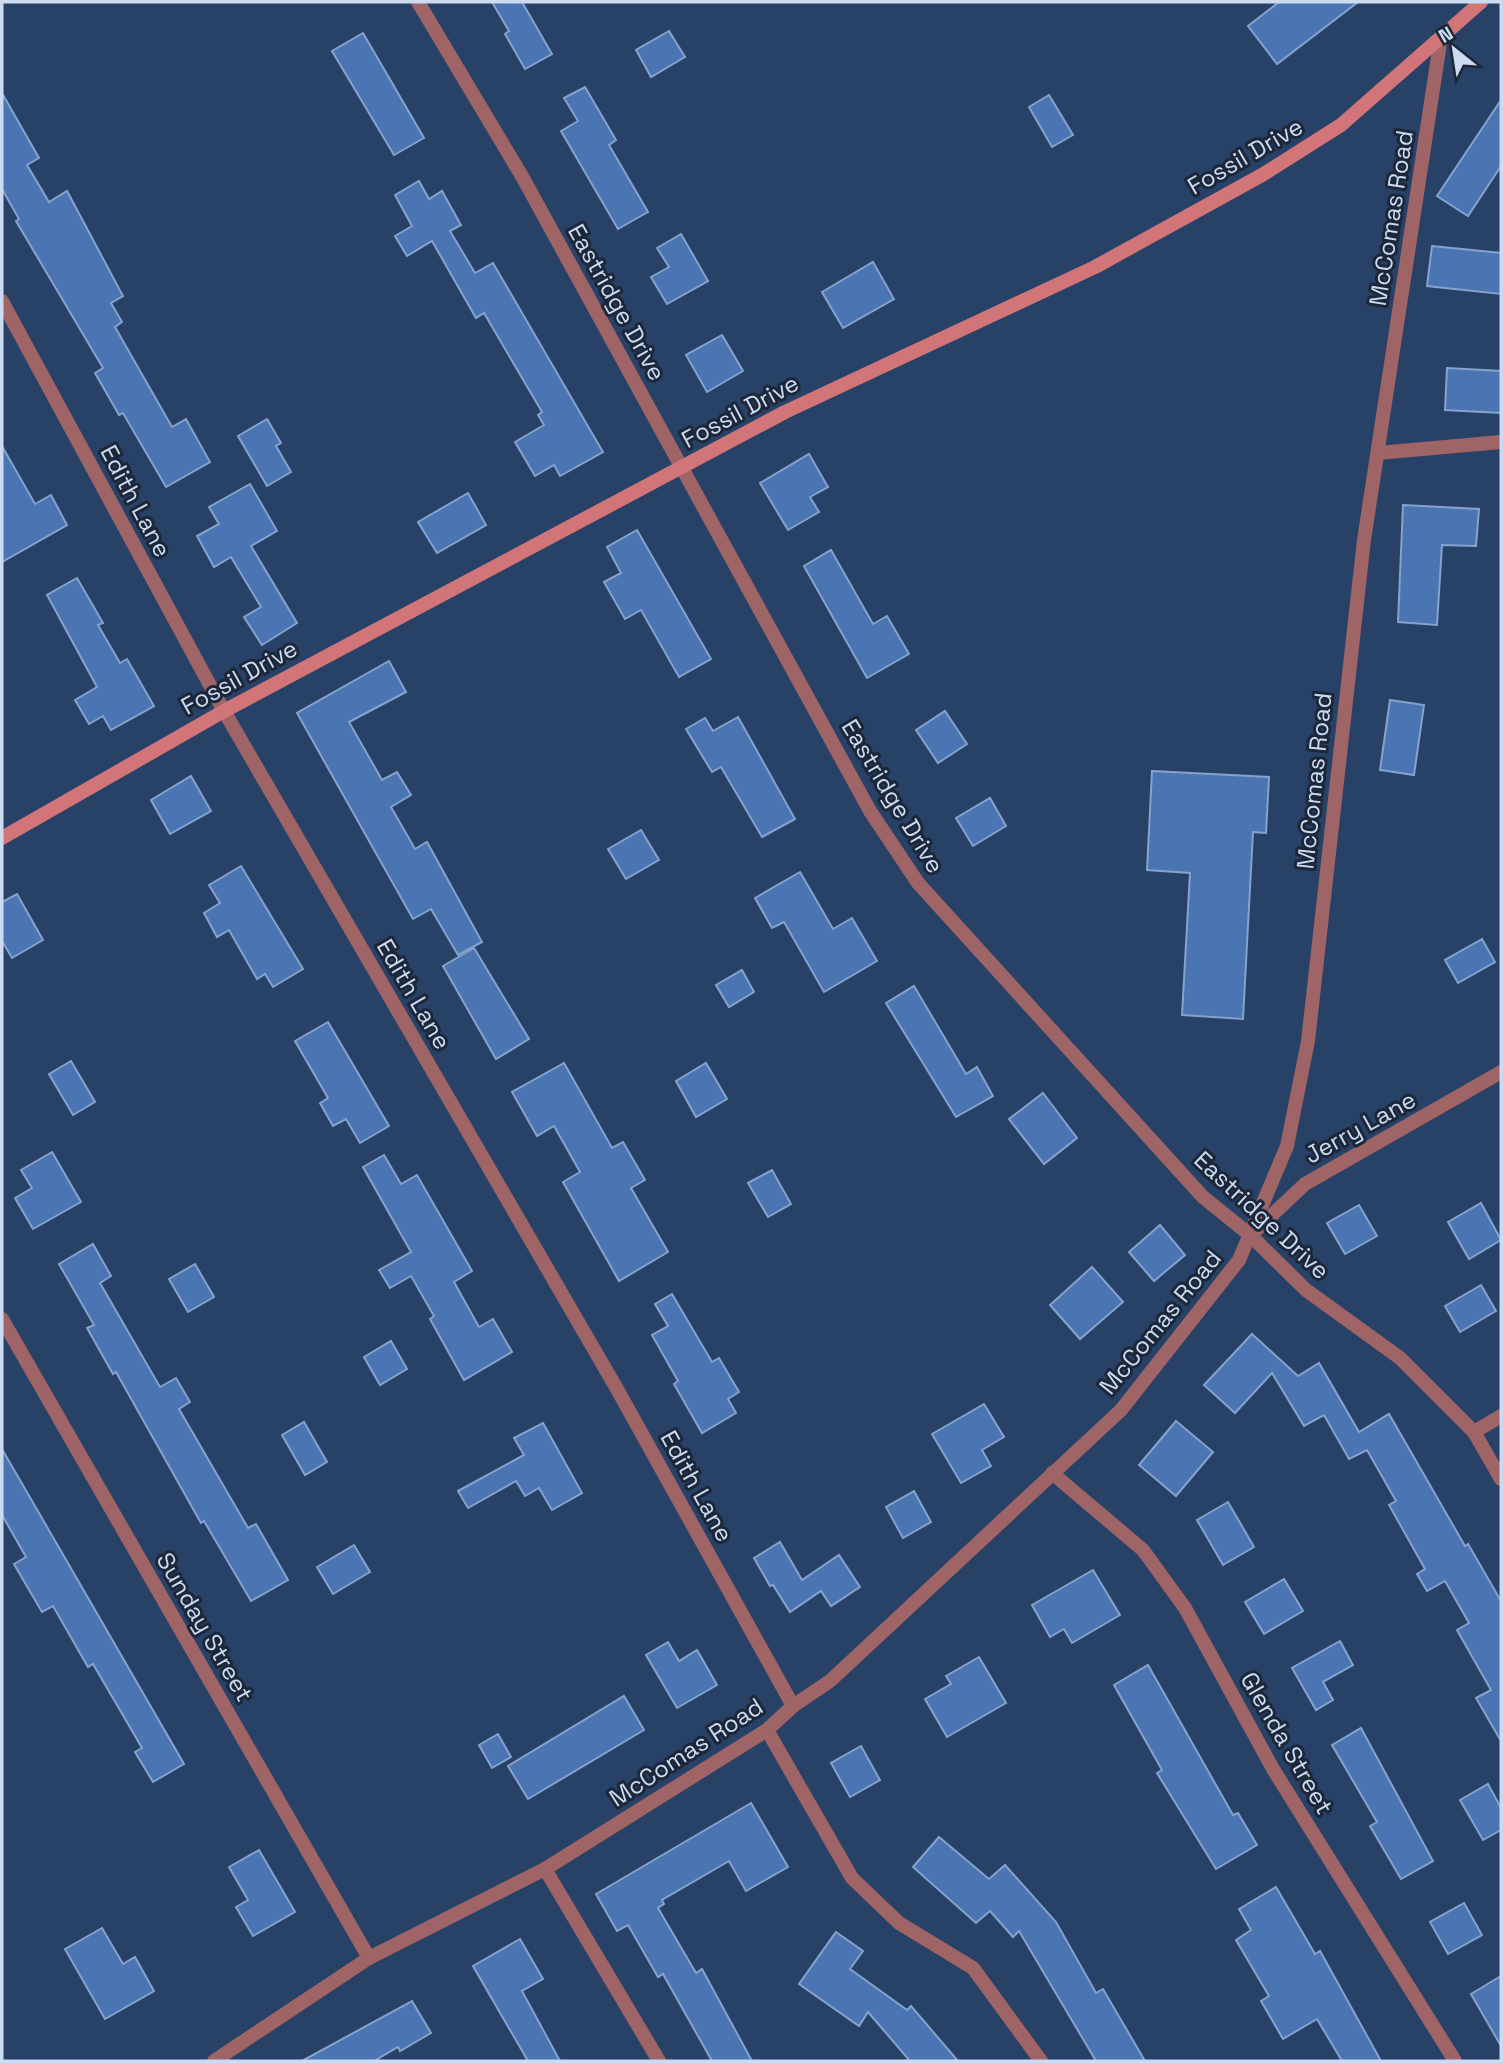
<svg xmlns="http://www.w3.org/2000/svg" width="1503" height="2063" viewBox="0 0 1503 2063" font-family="'Space Grotesk',sans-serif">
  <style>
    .building { fill: #4a74b2; stroke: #85a3ce; stroke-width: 2 }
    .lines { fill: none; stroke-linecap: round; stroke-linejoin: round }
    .lane { stroke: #9e6466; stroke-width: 14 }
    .street { stroke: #9e6466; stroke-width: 14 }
    .secondary { stroke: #d17579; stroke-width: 14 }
    .labels { text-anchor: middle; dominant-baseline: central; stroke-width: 6; stroke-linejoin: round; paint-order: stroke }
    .street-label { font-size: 24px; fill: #ccdbf2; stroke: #1c2839 }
  </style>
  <rect width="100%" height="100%" fill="#284167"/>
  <g class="building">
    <path d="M492,2h30l30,52 -27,15 -20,-35 4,-3z"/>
    <path d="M1279,2h79l-81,62 -29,-38z"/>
    <path d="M669,31l16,26 -34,20 -15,-27z"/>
    <path d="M363,33l61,105 -30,17 -62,-104z"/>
    <path d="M585,87l31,53 -7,5 39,67 -30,17 -57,-98 17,-10 -14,-23z"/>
    <path d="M2,93l37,65 -12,7 22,37 18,-11 56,105 -12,7 11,19 -7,5 57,100 14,-8 24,43 -44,25 -43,-74 -4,2 -24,-42 8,-5 -87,-147 3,-2 -17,-30z"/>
    <path d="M1049,95l24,40 -21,12 -23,-40z"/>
    <path d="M1501,100v66l-33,50 -31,-20z"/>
    <path d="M419,181l10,18 13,-8 19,34 -11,6 25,42 18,-10 110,189 -43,24 -6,-11 -19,11 -20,-34 29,-17 -6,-10 4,-3 -58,-99 -8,5 -44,-77 -25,15 -12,-20 17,-10 -17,-31z"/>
    <path d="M681,234l27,47 -41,23 -16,-27 18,-10 -12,-19z"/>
    <path d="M1432,246l69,7v41l-74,-8z"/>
    <path d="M873,262l21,37 -51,29 -21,-36z"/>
    <path d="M722,335l21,36 -36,21 -21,-37z"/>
    <path d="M1447,368l54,3v42l-56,-3z"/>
    <path d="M267,419l14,24 -5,3 15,26 -24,14 -29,-50z"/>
    <path d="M2,446l33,58 16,-9 16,30 -65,37z"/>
    <path d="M809,454l19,33 -18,10 9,15 -31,18 -28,-47z"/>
    <path d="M250,484l27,47 -26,15 46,77 -35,22 -18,-28 17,-10 -30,-50 -17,10 -17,-31 22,-12 -10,-17z"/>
    <path d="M468,493l18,32 -49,28 -19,-31z"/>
    <path d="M1403,505l76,4 -3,37 -34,-1 -5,80 -39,-3z"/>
    <path d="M637,530l74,129 -32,18 -38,-67 -16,9 -21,-37 17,-9 -14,-26z"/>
    <path d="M831,550l42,74 14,-8 22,38 -42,24 -63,-112z"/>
    <path d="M77,578l26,45 -5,2 22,38 7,-4 27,47 -43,24 -8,-14 -14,8 -14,-24 22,-13 -50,-92z"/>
    <path d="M389,661l17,31 -57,30 33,58 15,-8 14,23 -20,12 24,42 12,-7 55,100 -24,13 -27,-46 -18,10 -116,-206z"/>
    <path d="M1390,700l34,5 -10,70 -34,-5z"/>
    <path d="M945,711l22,33 -29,19 -22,-33z"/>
    <path d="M738,717l57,102 -33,18 -41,-70 -9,5 -26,-43 19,-11 8,13z"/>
    <path d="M1152,771l117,6 -3,56 -13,-1 -10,187 -61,-4 8,-142 -43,-3z"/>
    <path d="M191,776l20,35 -41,23 -19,-34z"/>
    <path d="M990,798l16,28 -33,20 -17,-28z"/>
    <path d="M641,830l18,30 -33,19 -18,-30z"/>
    <path d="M241,866l62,103 -30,18 -8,-13 -8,5 -28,-49 -12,7 -13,-24 16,-10 -11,-18z"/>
    <path d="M800,872l33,57 19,-11 25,43 -53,31 -40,-70 -12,6 -17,-30z"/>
    <path d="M17,894l26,46 -31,18 -10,-17v-39z"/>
    <path d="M1482,939l13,23 -37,21 -13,-23z"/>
    <path d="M474,948l55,91 -33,20 -53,-93z"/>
    <path d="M742,970l12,22 -25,15 -13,-22z"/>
    <path d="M914,986l52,88 11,-7 16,29 -37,21 -70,-114z"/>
    <path d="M328,1022l61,104 -29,17 -14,-24 -13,7 -13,-23 8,-5 -33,-57z"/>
    <path d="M71,1061l24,41 -22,13 -24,-41z"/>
    <path d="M564,1063l48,85 11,-6 22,38 -14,8 37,64 -49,29 -56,-99 17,-10 -26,-46 -17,10 -25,-44z"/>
    <path d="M706,1063l21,36 -31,18 -20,-36z"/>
    <path d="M1043,1093l34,45 -33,26 -35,-45z"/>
    <path d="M52,1152l29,50 -48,27 -18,-31 17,-10 -11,-18z"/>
    <path d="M384,1155l17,29 16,-9 55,96 -18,11 25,45 14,-8 19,33 -48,28 -34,-61 4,-3 -23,-40 -21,12 -11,-18 32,-18 -48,-85z"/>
    <path d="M772,1170l19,34 -23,13 -20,-34z"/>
    <path d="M1481,1203l20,37 -32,19 -21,-37z"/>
    <path d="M1359,1205l18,31 -32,18 -18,-31z"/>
    <path d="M1160,1225l25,30 -31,26 -25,-29z"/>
    <path d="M93,1244l18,32 -11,7 60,104 16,-9 14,24 -11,7 69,119 8,-4 32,56 -37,21 -47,-80 -3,2 -85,-151 -3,2 -26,-46 7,-3 -35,-61z"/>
    <path d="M195,1264l19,33 -26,15 -19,-33z"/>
    <path d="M1092,1267l31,35 -43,37 -30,-34z"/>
    <path d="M1481,1285l15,26 -36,21 -15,-26z"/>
    <path d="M672,1294l40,68 7,-4 20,34 -11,7 8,14 -34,20 -28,-49 4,-3 -26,-46 16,-9 -13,-22z"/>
    <path d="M1252,1334l46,42 21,-13 40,69 30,-18 76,132 3,-2 33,57v140l-25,-43 15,-8 -34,-60 12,-7 -24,-42 -18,10 -10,-17 8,-5 -36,-64 7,-4 -29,-51 -18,9 -25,-44 -20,11 -32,-53 -37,40 -31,-28z"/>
    <path d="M391,1341l16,28 -27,16 -16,-28z"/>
    <path d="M984,1404l20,33 -22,13 9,16 -30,17 -29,-49z"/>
    <path d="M1176,1421l37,31 -37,44 -37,-31z"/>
    <path d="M304,1422l23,40 -22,13 -23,-40z"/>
    <path d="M543,1423l39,70 -30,17 -13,-22 -14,8 -9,-15 -48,27 -10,-17 66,-36 -10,-17z"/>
    <path d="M2,1449l182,315 -31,18 -18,-30 7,-4 -49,-84 -5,3 -35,-61 -11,6 -28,-48 12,-7 -24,-42z"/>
    <path d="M914,1491l17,31 -28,16 -17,-31z"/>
    <path d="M1228,1502l26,45 -31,18 -26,-45z"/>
    <path d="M780,1542l22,38 37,-25 21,32 -29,19 -10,-15 -31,21 -17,-27 -3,1 -16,-28z"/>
    <path d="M354,1545l16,27 -37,22 -16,-27z"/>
    <path d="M1093,1570l27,45 -48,28 -8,-14 -14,8 -18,-32z"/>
    <path d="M1284,1579l19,32 -39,23 -19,-32z"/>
    <path d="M1340,1641l13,24 -30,17 10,18 -17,10 -24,-42z"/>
    <path d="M668,1642l11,19 18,-11 20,35 -40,23 -31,-53z"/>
    <path d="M979,1657l27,46 -59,34 -22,-38 26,-15 -5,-8z"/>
    <path d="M1148,1665l85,150 5,-2 19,32 -41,24 -59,-96 5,-3 -48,-85z"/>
    <path d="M624,1696l20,34 -116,69 -20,-33z"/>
    <path d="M1361,1728l72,133 -32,18 -31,-53 7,-4 -45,-77z"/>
    <path d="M498,1734l13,23 -19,11 -13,-23z"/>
    <path d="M861,1746l19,34 -30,17 -19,-34z"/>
    <path d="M1488,1784l13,24v22l-18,10 -23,-40z"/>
    <path d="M751,1803l37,64 -42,24 -17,-30 -67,39 2,4 -6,4 38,65 6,-4 50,92h-40l-49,-87 -5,3 -30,-52 -11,6 -21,-37z"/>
    <path d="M939,1837l50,42 16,-14 51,57 40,71 7,-4 42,72h-49l-77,-130 -6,6 -23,-26 -14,12 -63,-56z"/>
    <path d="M259,1850l36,62 -42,24 -17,-29 12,-7 -19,-33z"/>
    <path d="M1276,1887l39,67 5,-3 61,110h-39l-25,-42 -34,20 -22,-38 8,-5 -33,-56 15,-10 -12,-21z"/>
    <path d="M1464,1903l18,32 -34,19 -18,-32z"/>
    <path d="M102,1928l21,36 12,-7 19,34 -49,28 -40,-70z"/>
    <path d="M836,1932l27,19 -13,18 57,41 4,-4 47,55h-48l-42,-49 -9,14 -60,-42z"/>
    <path d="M520,1939l23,40 -21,12 38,70h-32l-55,-95z"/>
    <path d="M1501,1976v70l-30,-52z"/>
    <path d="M412,2001l19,32 -31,18 -2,-4 -24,14h-72z"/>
  </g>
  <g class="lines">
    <path class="lane" d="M1474,1432l27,-16"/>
    <g class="street">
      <path d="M418,2l105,176 347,633 48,72 285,314 47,38 56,55 94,68 74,74 27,47"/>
      <path d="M2,301l222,410 393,678 176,317"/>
      <path d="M1378,453l123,-11"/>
      <path d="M1254,1232l51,-48 196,-112"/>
      <path d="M2,1319l367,639"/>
      <path d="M1052,1473l91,77 42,58 88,161 182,292"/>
      <path d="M767,1730l85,148 47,45 74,45 68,93"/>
      <path d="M545,1869l114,192"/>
      <path d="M214,2061l155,-103 176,-89 222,-139 26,-24 37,-25 291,-271 118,-150 48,-114 21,-105 56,-501 77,-503"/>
    </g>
    <path class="secondary" d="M2,838l222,-127 561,-299 310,-145 167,-92 79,-50 140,-123"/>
  </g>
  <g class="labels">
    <g class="street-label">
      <text transform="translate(1245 156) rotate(-30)">Fossil Drive</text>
      <text transform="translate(1391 218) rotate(-81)">McComas Road</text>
      <text transform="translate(617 302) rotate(61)">Eastridge Drive</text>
      <text transform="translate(740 411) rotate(-28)">Fossil Drive</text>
      <text transform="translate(136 501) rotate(62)">Edith Lane</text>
      <text transform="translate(239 677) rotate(-29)">Fossil Drive</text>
      <text transform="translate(1314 781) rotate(-84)">McComas Road</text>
      <text transform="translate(893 796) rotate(59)">Eastridge Drive</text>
      <text transform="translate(414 994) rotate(60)">Edith Lane</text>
      <text transform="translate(1360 1127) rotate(-29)">Jerry Lane</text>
      <text transform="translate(1262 1215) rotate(43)">Eastridge Drive</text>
      <text transform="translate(1160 1322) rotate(-51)">McComas Road</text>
      <text transform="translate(697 1486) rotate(61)">Edith Lane</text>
      <text transform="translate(205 1627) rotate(60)">Sunday Street</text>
      <text transform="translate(1287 1743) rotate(60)">Glenda Street</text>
      <text transform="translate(686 1752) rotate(-33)">McComas Road</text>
    </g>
  </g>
  <rect width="1503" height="2063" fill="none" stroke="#ccdbf2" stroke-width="7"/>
  <g transform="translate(1454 49) rotate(330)" stroke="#1c2839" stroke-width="5" paint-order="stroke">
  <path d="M0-5L12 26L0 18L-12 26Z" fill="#ccdbf2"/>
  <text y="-10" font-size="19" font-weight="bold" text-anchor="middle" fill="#ccdbf2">N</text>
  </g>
</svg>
